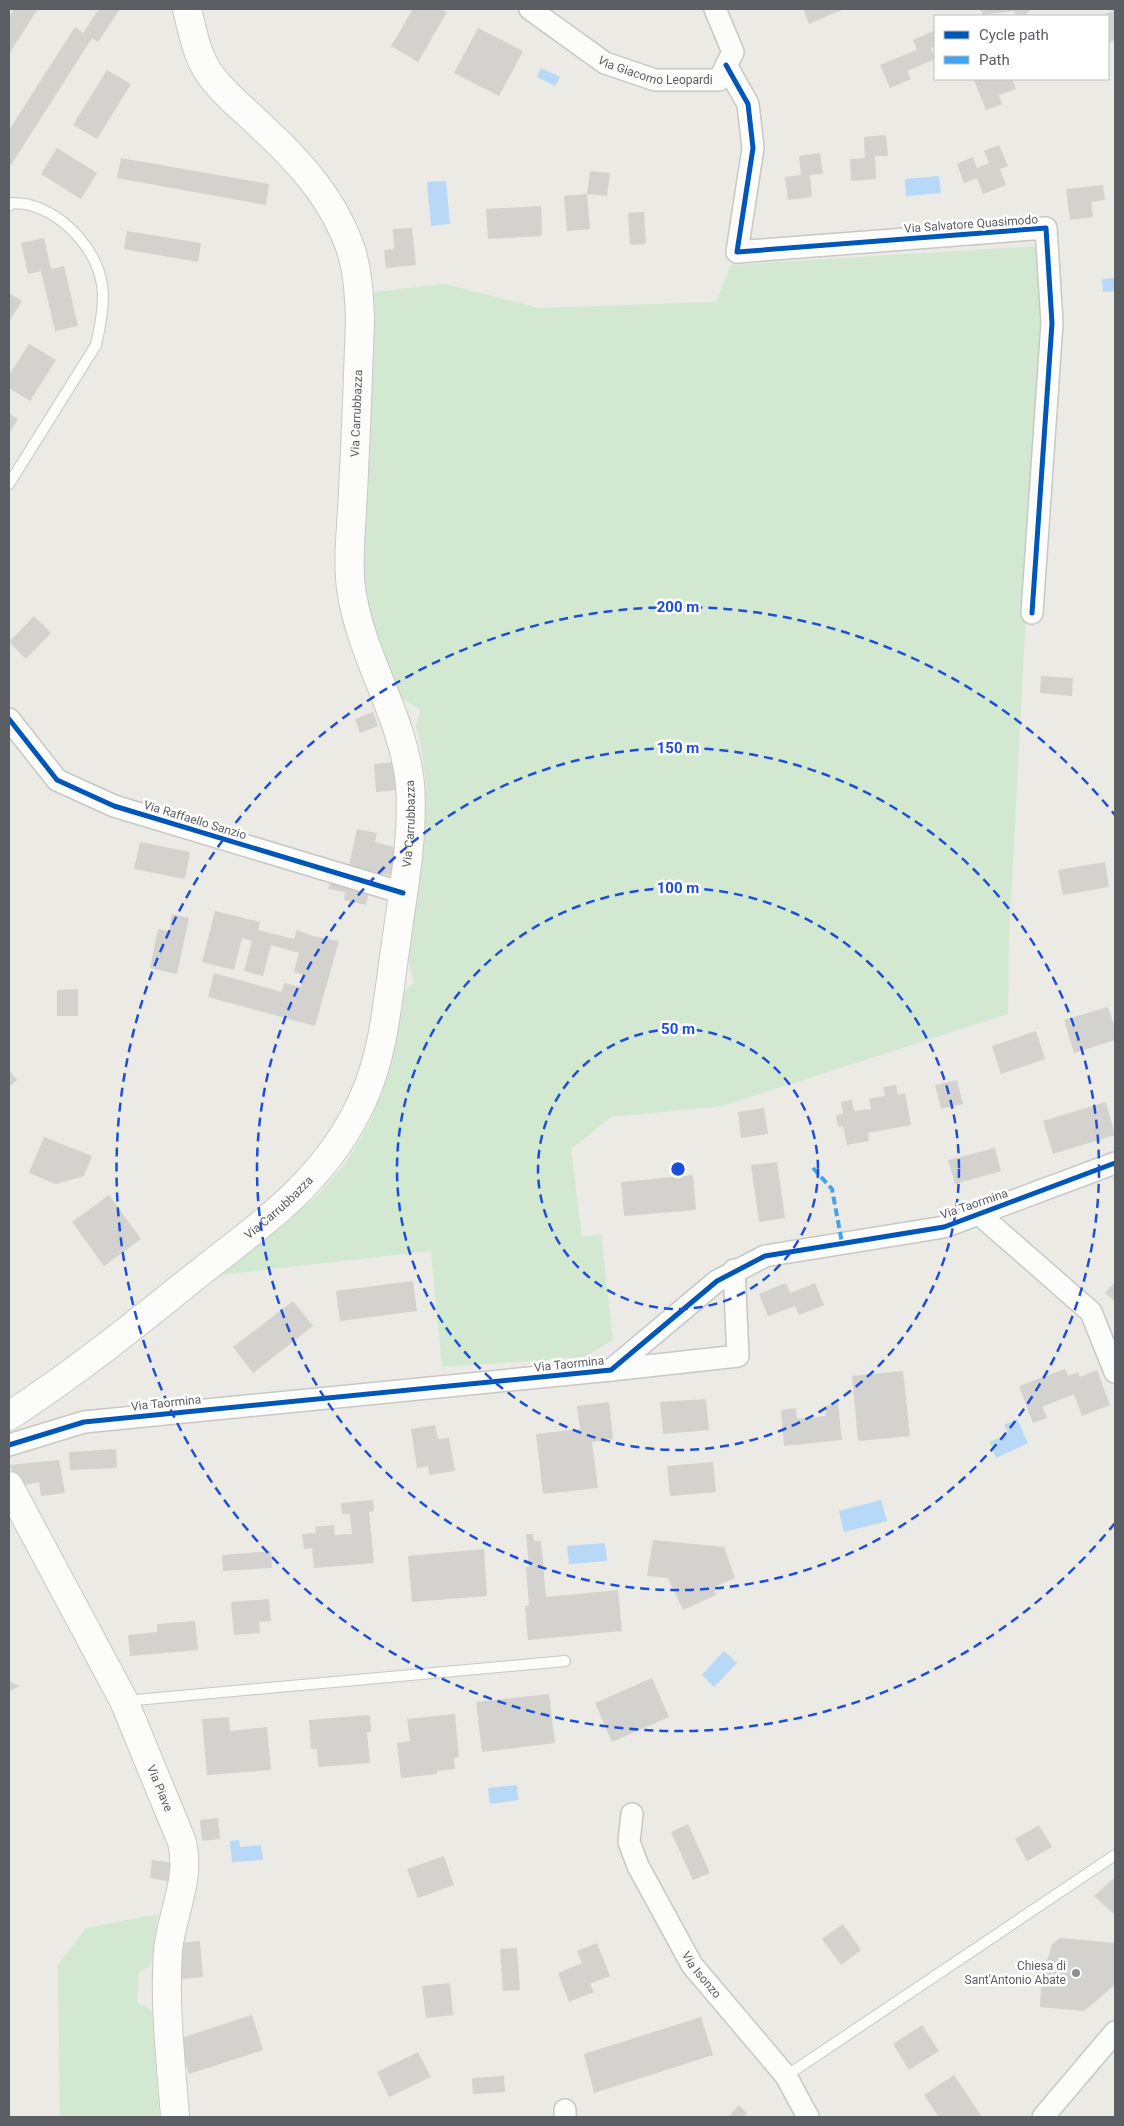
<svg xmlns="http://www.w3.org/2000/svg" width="1124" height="2126" viewBox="0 0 1124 2126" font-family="Roboto,sans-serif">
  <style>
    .green { fill: #d2e8d1 }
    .water { fill: #b7d9f7 }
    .building { fill: #d3d2cf }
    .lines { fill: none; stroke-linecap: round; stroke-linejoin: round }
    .lane-casing { stroke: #c7c7c6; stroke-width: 12 }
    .street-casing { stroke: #c7c7c6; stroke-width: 24 }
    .secondary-casing { stroke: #c8c8c7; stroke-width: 30 }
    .lane { stroke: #fcfcfb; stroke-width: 10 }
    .street { stroke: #fcfcfb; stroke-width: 21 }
    .secondary { stroke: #fcfcfb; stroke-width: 28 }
    .quiet { stroke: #40a5ee; stroke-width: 4; stroke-dasharray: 8 4; stroke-linecap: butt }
    .cycleway-casing { stroke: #fff; stroke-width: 8 }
    .cycleway { stroke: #0057b8; stroke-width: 5 }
    .ring { fill: none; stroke: #1d4ed8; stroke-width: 2.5; stroke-dasharray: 9 6 }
    .poi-dot { fill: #8d8f90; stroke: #fff; stroke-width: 2 }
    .labels { text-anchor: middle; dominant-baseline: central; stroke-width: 5; stroke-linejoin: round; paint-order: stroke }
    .street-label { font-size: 12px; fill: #5b5e63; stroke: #fff }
    .poi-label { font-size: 12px; fill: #5b5e63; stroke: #fff; text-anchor: end }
    .centre { fill: #1d4ed8; stroke: #fff; stroke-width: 2.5 }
    .ring-label { font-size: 15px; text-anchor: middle; font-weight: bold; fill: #1d4ed8; stroke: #fff; stroke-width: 5; stroke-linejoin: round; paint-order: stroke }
  </style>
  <rect width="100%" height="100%" fill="#ebeae5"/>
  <g class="green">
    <path d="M1039,246l2,81 -32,611 -1,76 -286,92 -111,11 -40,32 11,88 19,-3 12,106 -28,17 -143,10 -11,-116 -212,24 98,-79 28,-32 25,-42 12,-39 20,-88 12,-13 -6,-22 18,-173 -5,-41 -5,-19 4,-17 -21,-13 -33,-81 -3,-40 11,-284 71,-8 94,24 177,-6 15,-37z"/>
    <path d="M158,1914l-7,51 -12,7 -2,31 15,8 7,106h-99l-2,-152 28,-37z"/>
  </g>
  <g class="water">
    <path d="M541,68l19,9 -5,9 -18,-9z"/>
    <path d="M939,176l2,17 -35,3 -1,-17z"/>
    <path d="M446,181l4,43 -19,2 -4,-44z"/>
    <path d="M1115,278v13l-12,1 -1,-13z"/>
    <path d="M1017,1419l11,24 -32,15 -6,-16 18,-8 -4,-9z"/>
    <path d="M881,1500l6,21 -43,11 -5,-21z"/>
    <path d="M605,1543l2,18 -38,3 -2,-18z"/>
    <path d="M724,1651l13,12 -23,24 -12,-12z"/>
    <path d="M517,1785l1,15 -28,4 -2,-16z"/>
    <path d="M239,1840l1,7 21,-2 2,15 -31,2 -2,-21z"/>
  </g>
  <g class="building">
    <path d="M14,9h24l-29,45v-37z"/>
    <path d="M99,9h21l-22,33 -6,-4 -81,127 -2,-1v-34l66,-103 8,6z"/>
    <path d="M413,9h27l7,3 -29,50 -27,-16z"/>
    <path d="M803,9h41l-35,15z"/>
    <path d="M980,9h52l-9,7h-7l-2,-5 -31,4z"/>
    <path d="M1115,10v30l-7,4v-28h-7z"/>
    <path d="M478,28l45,23 -24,45 -45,-23z"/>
    <path d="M935,30v16l-4,2 4,11 -28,12 4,8 -21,9 -10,-23 37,-15 -4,-10z"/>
    <path d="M107,70l24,14 -34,55 -24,-14z"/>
    <path d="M977,79h35l4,10 -17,6 3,9 -16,6 -12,-30z"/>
    <path d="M886,135l2,21h-13l1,23 -25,2 -1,-22 15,-1 -1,-21z"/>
    <path d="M999,145l9,21 -8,3 6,16 -23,9 -6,-16 -13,5 -7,-19 16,-7 4,11 12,-5 -5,-12z"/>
    <path d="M57,148l40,25 -16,26 -40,-25z"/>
    <path d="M820,153l3,21 -13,1 2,22 -24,3 -3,-23 16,-2 -2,-19z"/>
    <path d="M121,158l148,26 -3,21 -149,-27z"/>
    <path d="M590,171l20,2 -3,23 -20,-2z"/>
    <path d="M1103,185l2,15 -14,2 2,15 -23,3 -4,-31z"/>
    <path d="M587,194l3,35 -23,2 -3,-35z"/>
    <path d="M541,206l1,30 -54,3 -2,-30z"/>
    <path d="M644,212l2,32 -16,1 -2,-32z"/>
    <path d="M412,228l4,37 -30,3 -2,-18 10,-1 -1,-20z"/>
    <path d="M127,231l74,12 -3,19 -74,-13z"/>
    <path d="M44,238l7,31 13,-3 14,60 -23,5 -14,-60 -13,3 -7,-31z"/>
    <path d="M9,293l13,8 -13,21z"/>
    <path d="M29,344l27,16 -26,41 -21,-13v-13z"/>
    <path d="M9,413l9,6 -9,15z"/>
    <path d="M34,616l17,17 -25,26 -17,-17z"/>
    <path d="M1041,676l32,2 -1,18 -32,-3z"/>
    <path d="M373,712l5,14 -18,7 -5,-14z"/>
    <path d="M396,762l2,28 -22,2 -2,-28z"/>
    <path d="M357,829l20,4 -2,9 22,6 -4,28 -44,-10z"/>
    <path d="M140,842l50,10 -5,27 -51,-10z"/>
    <path d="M1105,862l4,25 -46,8 -5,-25z"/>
    <path d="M330,883l39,9 -3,13 -22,-5 1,-8 -17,-3z"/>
    <path d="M215,911l45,11 -2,8 36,9 3,-9 16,6 26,5 -24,85 -107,-29 6,-24 68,19 2,-9 17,4 3,-12 -10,-3 5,-19 -28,-8 -8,31 -19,-5 8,-30 -10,-3 -8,32 -32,-8z"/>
    <path d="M172,914l17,4 -12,56 -27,-6 8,-39 11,2z"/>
    <path d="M78,989v27h-21v-26z"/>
    <path d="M1108,1007l7,21v12l-41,13 -10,-33z"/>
    <path d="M1036,1031l9,28 -44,15 -9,-28z"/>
    <path d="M9,1070l8,10 -8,7z"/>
    <path d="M957,1080l6,24 -22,5 -6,-24z"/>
    <path d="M896,1085l2,10 7,-2 6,32 -43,8 1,8 -22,4 -4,-19 -5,1 -2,-12 7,-1 -2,-12 11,-2 2,11 17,-2 -2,-10 16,-3 -2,-9z"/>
    <path d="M1106,1102l9,33 -62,19 -10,-33z"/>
    <path d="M764,1108l4,26 -27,4 -3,-26z"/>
    <path d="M44,1137l48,19 -8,20 -28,8 -27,-11z"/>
    <path d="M995,1148l6,23 -46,13 -7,-24z"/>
    <path d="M777,1162l8,56 -26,4 -8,-57z"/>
    <path d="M693,1175l3,35 -72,6 -3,-34z"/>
    <path d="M109,1195l32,44 -37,27 -32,-44z"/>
    <path d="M413,1281l4,30 -77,10 -4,-30z"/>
    <path d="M1115,1282v20l-10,-9z"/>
    <path d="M786,1283l4,10 25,-10 9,22 -25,10 -4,-9 -27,10 -9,-22z"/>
    <path d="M293,1301l20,25 -60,47 -20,-26z"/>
    <path d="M1065,1369l3,7 10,-4 2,5 17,-7 13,35 -28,11 -8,-22 -32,13 5,11 -14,5 -14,-37z"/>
    <path d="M903,1371l7,65 -52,5 -6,-65z"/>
    <path d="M706,1399l3,31 -46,4 -3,-32z"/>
    <path d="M609,1402l4,37 -21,3 6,46 -55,6 -7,-60 44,-5 -3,-23z"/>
    <path d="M838,1404l4,36 -58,6 -3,-36 15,-2 1,11 29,-3 -1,-10z"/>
    <path d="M435,1425l3,14 11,-1 6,33 -26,4 -1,-9 -11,2 -6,-39z"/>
    <path d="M116,1449l1,19 -47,2 -1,-18z"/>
    <path d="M59,1460l6,33 -24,3 -2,-14 -19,4 -11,-21z"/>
    <path d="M713,1462l3,30 -46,4 -3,-30z"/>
    <path d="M373,1500l1,11 -5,1 5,51 -60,5 -2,-20 -8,1 -2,-15 14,-1 -1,-6 19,-2 1,10 17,-1 -2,-20h-8l-1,-11z"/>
    <path d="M526,1534h7l1,7h7l5,56 72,-7 4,41 -94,9 -3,-34h4l-3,-39h3z"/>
    <path d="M653,1540l71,7 11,31 -21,9 2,8 -33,15 -15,-32 -21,-2z"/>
    <path d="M484,1549l3,47 -75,6 -4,-46z"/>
    <path d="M271,1551l1,17 -49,3 -1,-16z"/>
    <path d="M269,1599l2,22 -12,1 1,11 -26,2 -3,-33z"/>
    <path d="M195,1621l3,29 -68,6 -2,-21 29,-3v-8z"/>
    <path d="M652,1678l17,39 -57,25 -17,-39z"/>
    <path d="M9,1681l11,5 -11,5z"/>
    <path d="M549,1694l6,49 -73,9 -6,-50z"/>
    <path d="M455,1714l4,43 -5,1 1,11 -18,2v3l-36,4 -4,-35 13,-2 -3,-22z"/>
    <path d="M370,1715l1,17h-4l3,31 -52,4 -1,-18h-6l-2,-29z"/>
    <path d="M229,1717l1,14 37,-4 4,43 -64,5 -5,-56z"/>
    <path d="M218,1818l2,21 -18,2 -2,-21z"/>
    <path d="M688,1824l22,49 -17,7 -22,-48z"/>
    <path d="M1039,1825l13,22 -25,14 -12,-22z"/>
    <path d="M444,1856l10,29 -36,13 -11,-29z"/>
    <path d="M152,1860l22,3 -2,19 -22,-4z"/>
    <path d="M1113,1879l2,3v33l-21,-19z"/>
    <path d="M843,1924l18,26 -20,15 -19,-26z"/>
    <path d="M1060,1938l55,5v42l-31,26 -44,-4 1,-18 -1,-10 -4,-4 1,-5 8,-2 7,-24z"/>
    <path d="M200,1941l3,36 -21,2 -3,-36z"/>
    <path d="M597,1943l13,33 -20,8 4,8 -25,10 -11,-29 24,-10 -5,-12z"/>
    <path d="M517,1948l3,42 -17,1 -3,-42z"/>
    <path d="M450,1983l3,32 -27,3 -4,-32z"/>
    <path d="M252,2015l11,35 -74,24 -11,-35z"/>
    <path d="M701,2017l12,38 -119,38 -10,-39z"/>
    <path d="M922,2025l17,26 -30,19 -16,-26z"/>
    <path d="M418,2052l13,25 -42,20 -12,-25z"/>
    <path d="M954,2075l28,42h-43l-15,-22z"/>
    <path d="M504,2076l1,16 -32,2 -1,-16z"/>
    <path d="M739,2105l8,8 -3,4h-16z"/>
  </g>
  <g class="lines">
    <defs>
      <g id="lane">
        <path d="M9,206l2,-3c6,1 13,0 19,2 38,11 72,50 73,90 0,17 -3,33 -7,50l-87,139"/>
        <path d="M125,1701l440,-40"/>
        <path d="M786,2076l329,-221"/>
      </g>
      <g id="street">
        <path id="s1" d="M530,9l75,54 50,17h64l14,-28 -18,-43"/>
        <path d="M726,65l22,39 5,44 -16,104 309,-24 6,95 -20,290"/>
        <path d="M9,719l48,61 57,26 289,87"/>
        <path d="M979,1214l112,98 24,60"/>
        <path d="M611,1370l127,-14 -4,-86"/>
        <path d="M9,1445l75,-23 527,-52 106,-89 48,-25 179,-29 171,-64"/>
        <path id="s2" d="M632,1814l-3,28 9,24 54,99 94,111 22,41"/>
        <path d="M565,2110v7"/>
        <path d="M1043,2117l72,-85"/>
      </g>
      <g id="secondary">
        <path id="s3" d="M9,1416c63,-41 121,-87 179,-134 70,-56 137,-98 175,-183 22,-48 25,-104 33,-156 7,-52 18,-107 14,-159 -7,-69 -50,-128 -59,-196 -4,-31 1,-65 2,-96 3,-58 5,-115 7,-173 -1,-24 -2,-49 -10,-72 -17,-48 -50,-85 -87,-119 -18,-18 -42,-36 -56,-58 -11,-18 -15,-41 -20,-61"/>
        <path id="s4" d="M9,1486l115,215 58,141c9,38 -10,71 -14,108 -4,55 3,112 7,167"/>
      </g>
    </defs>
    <use href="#lane" class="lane-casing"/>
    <use href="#street" class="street-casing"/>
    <use href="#secondary" class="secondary-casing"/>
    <use href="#lane" class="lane"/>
    <use href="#street" class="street"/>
    <use href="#secondary" class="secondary"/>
    <path class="quiet" d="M813,1168l19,21 10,54"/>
    <defs>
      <g id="cycleway">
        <path d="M726,65l22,39 5,44 -16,104 309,-24 6,95 -20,290"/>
        <path d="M9,719l48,61 57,26 289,87"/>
        <path d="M9,1445l75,-23 527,-52 106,-89 48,-25 179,-29 171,-64"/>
      </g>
    </defs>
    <use href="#cycleway" class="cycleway-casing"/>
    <use href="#cycleway" class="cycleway"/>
  </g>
  <g class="ring">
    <circle cx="678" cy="1169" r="140"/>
    <circle cx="678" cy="1169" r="281"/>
    <circle cx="678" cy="1169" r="421"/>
    <path d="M1115 1523A562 562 0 1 1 1115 815"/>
  </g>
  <circle class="poi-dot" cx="1076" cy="1973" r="5"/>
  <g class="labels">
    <g class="street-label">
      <text stroke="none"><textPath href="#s1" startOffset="144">Via Giacomo Leopardi</textPath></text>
      <text transform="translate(971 224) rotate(-4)">Via Salvatore Quasimodo</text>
      <text stroke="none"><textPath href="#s3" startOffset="1180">Via Carrubbazza</textPath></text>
      <text transform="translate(195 820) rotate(17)">Via Raffaello Sanzio</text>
      <text stroke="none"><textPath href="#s3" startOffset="760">Via Carrubbazza</textPath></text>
      <text transform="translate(974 1204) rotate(-19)">Via Taormina</text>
      <text stroke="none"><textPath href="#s3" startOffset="341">Via Carrubbazza</textPath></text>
      <text transform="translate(569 1364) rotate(-6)">Via Taormina</text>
      <text transform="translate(166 1403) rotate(-6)">Via Taormina</text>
      <text stroke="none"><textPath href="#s4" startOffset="338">Via Piave</textPath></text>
      <text stroke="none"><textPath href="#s2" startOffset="180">Via Isonzo</textPath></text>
    </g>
    <g class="poi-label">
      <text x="1066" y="1966">Chiesa di<tspan x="1066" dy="14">Sant'Antonio Abate</tspan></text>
    </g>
  </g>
  <circle cx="678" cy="1169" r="8" class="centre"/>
  <g class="ring-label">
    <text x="678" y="612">200 m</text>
    <text x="678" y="753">150 m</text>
    <text x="678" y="893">100 m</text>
    <text x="678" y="1034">50 m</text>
  </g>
  <rect width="1124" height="2126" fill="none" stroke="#5b5e63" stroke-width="20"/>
  <rect x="934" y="15" width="175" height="65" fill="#ffffff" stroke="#bdbfc1"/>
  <rect x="944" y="31" width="25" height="8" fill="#0057b8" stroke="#bdbfc1"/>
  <text x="979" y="40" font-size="15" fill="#5b5e63">Cycle path</text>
  <rect x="944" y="56" width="25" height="8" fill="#40a5ee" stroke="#bdbfc1"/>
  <text x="979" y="65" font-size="15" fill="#5b5e63">Path</text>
</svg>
